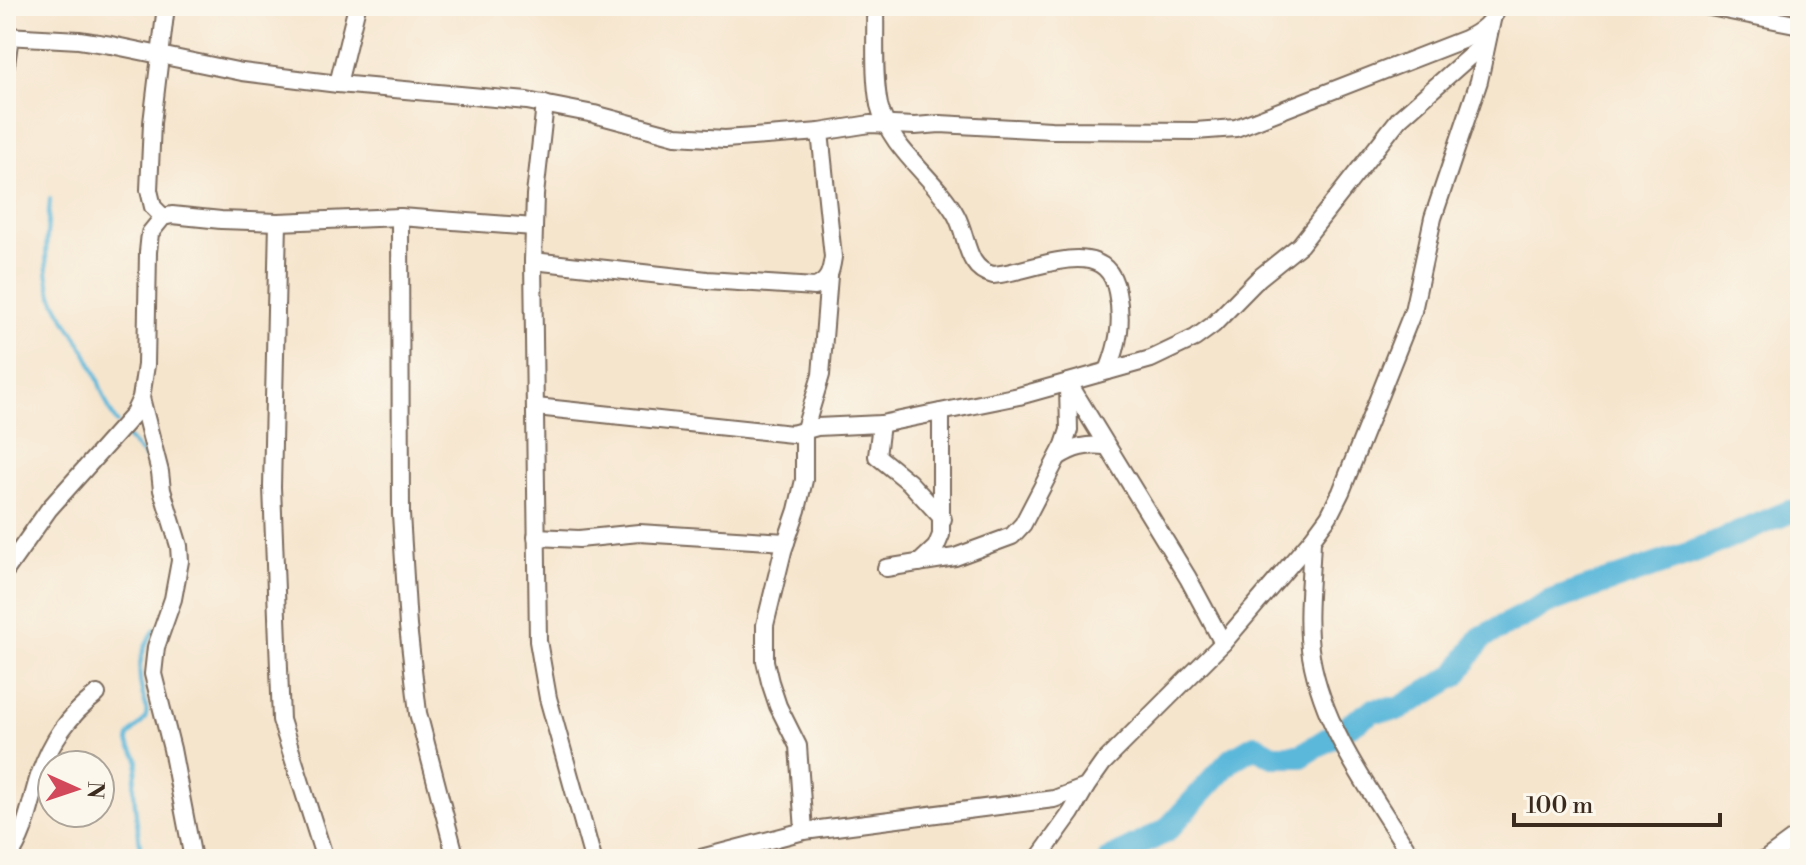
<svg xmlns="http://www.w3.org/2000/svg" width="1806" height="865" viewBox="0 0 1806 865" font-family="'Libre Bodoni',serif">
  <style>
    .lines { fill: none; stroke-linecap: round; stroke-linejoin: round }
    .stream { stroke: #5cb8da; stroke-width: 4 }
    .river { stroke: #5cb8da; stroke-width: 24 }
    .minor-casing { stroke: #7c6b5b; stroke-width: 20 }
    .minor { stroke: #fff; stroke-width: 16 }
  </style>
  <rect width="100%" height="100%" fill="#fbf7ec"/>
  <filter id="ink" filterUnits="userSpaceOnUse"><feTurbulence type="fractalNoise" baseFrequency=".0125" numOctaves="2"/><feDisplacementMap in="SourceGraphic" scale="16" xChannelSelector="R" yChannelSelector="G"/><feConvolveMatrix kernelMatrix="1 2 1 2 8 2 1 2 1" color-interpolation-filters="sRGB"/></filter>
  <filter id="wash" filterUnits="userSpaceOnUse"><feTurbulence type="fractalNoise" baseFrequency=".006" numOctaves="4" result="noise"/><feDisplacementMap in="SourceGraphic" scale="32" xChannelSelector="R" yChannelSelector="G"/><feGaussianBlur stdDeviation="1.8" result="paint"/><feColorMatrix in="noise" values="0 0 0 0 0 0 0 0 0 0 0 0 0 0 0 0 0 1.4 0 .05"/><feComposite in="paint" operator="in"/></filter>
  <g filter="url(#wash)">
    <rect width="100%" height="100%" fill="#f6e5cd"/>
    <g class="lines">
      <g class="stream">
        <path d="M50,199c-2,30 -9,69 3,98 10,23 27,42 37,64 10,20 15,45 27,62"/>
        <path d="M124,434l26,29"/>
        <path d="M142,859c-3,-24 -8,-49 -8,-73 0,-9 4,-17 4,-25 0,-9 -11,-12 -10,-21 2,-11 15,-13 18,-24 2,-8 -2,-16 -4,-24 -6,-25 -1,-42 13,-63"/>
      </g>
      <path class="river" d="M1111,859l55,-28 65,-71 24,-14 18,10h28l73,-46 25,-1 57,-34 25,-37 70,-37 143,-49 95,-40 11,-1"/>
    </g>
  </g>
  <g filter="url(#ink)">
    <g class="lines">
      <defs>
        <g id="minor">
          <path d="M875,6c1,32 -2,68 4,99 11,45 56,72 77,110 12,21 9,54 37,60 39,-2 113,-44 124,17 6,29 2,51 -9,79"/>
          <path d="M1705,6l95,19"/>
          <path d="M6,36l73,4 32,5 131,27 96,12 189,17 67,13 82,22 49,3 95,-7 50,-8 45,2 25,-2 111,6 144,1 41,-3 229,-89c17,-8 26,-16 34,-33"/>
          <path d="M6,64l4,-28"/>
          <path d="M338,84l19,-78"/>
          <path d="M545,104l-10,91 -2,66 5,380 10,57 45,161"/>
          <path d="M163,217l-10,-10 -4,-17 3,-67 14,-117"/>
          <path d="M400,217l1,297 7,112 10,87 38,146"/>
          <path d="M278,222l-6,265 9,233 44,139"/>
          <path d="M533,261l174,19 108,7c14,-5 16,-16 18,-30l-13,-125"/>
          <path d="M1068,382l120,196 35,65"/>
          <path d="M141,398l19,74 2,18 17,56 1,15 -7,38 -17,48 -3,27 19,75 21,110"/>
          <path d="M536,407l256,27 25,-7 64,-3 138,-28 132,-37 44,-21 18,-13 46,-47 41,-33 99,-126 88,-78"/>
          <path d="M881,424l-4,32 32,26 34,37"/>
          <path d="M1058,457c16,-10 28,-13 47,-11"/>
          <path d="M536,537l43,2 60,-6 147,9"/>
          <path d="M1312,539c-1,38 -7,80 -1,117 13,76 63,139 102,203"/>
          <path d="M919,563l17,-16 5,-12v-123"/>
          <path d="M886,568l69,-11 57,-21 11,-12 41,-79 5,-15 -1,-43"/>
          <path d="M6,570l43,-61 84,-94 8,-17 5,-33 2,-113 2,-19 13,-16 9,-2 49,5 57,2 122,-5 134,10"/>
          <path d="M804,831l-6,-85 -20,-40 -8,-24 -5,-21v-36l18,-74 14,-41 7,-30v-48l17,-57 8,-99"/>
          <path d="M8,859c18,-25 22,-55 31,-83 12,-35 29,-60 58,-82"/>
          <path d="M697,859l107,-28 250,-32 32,-12 17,-24 120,-120 89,-104 17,-23 12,-24 72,-181 20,-93 46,-137 13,-61"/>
          <path d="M1038,859l33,-46 15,-26"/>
          <path d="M1766,859l34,-25"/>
        </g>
      </defs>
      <use href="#minor" class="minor-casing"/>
      <use href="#minor" class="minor"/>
    </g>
  </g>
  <rect width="1806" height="865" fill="none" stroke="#fbf7ec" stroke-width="32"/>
  <g transform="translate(76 789) rotate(93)"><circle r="38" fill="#fbf7ec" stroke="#aea59a" stroke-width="2"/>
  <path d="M0-6L14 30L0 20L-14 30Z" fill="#d1495b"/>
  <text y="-12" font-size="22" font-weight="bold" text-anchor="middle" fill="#3b2a1e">N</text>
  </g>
  <path d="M1514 813v12h206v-12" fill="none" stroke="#3b2a1e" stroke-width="4"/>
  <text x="1526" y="813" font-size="24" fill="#3b2a1e" stroke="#fbf7ec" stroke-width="6" paint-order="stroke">100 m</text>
</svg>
